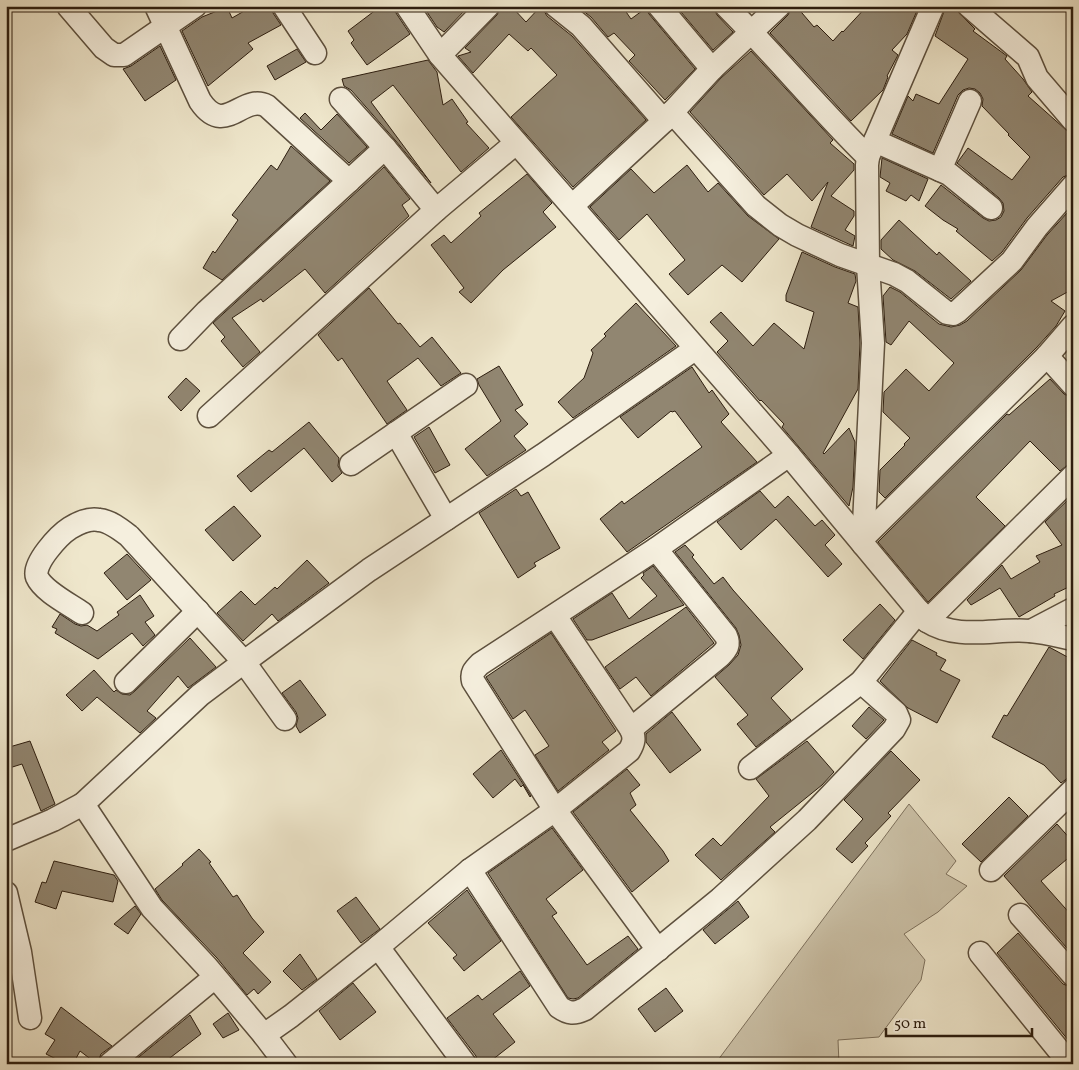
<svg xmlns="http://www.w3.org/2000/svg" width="1079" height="1070" viewBox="0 0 1079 1070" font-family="Vollkorn,serif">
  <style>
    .green { fill: #cec5ac; stroke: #7d715e }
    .building { fill: #918671; stroke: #2c1d0f }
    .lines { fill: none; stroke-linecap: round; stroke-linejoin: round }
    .minor-casing { stroke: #5d503e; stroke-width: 25 }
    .minor { stroke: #f5efde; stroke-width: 22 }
  </style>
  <rect width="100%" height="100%" fill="#efe7cc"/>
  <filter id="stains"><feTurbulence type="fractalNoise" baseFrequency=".004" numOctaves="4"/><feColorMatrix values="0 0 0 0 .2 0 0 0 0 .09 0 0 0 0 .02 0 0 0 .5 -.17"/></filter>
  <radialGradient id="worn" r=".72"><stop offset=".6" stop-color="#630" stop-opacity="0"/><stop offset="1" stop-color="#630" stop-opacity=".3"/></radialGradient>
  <path class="green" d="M909,804l47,57 -10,13 21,12 -29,26 -34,22 21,26 -4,20 -42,57 -41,3 1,24h-124z"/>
  <g class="building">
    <path d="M253,6h18l2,7 8,12 -33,18 5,6 -45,37 -26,-55 20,-14 25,-10 5,11z"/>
    <path d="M381,6h13l2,7 14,21 -43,31 -16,-22 3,-3 -6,-9z"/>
    <path d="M423,6h46l-25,26 -7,-5z"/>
    <path d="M501,6h10l15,16 15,-16h2l1,5 3,5 25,20 74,84 -73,67 -62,-70 46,-42 -26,-27 -3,3 -19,-17 -36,39 -15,-17 13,-4 -6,-4 32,-33z"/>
    <path d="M577,6h45l9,13 15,-11 3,6 46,55 -30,31 -36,-39 6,-6 -21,-22 -6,4 -17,-20z"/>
    <path d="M676,6h37l4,9 16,17 -20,18z"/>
    <path d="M792,6h4l18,21 3,-2 16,16 9,-10 1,1 24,-26h52l-12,28 -15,16 6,5 -11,21 1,1 -5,13 -32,31 -81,-88 18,-18z"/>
    <path d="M946,6h6l23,23 -2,2 34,25 -2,3 18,20 9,13 -4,4 45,40v37l-10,4 -36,41 -25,34 -10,9 -36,-30 2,-2 -15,-9 -18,-14 16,-21 42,33 6,3 7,-1 5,-3 3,-6 -1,-8 -4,-5 -42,-35 11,-15 44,32 18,-23 -22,-22 1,-1 -27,-28 1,-7 -3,-6 -5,-4 -6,-1 -6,2 -5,5 -25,58 -41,-19 16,-38 5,5 3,-7 23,10 29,-45 -33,-23z"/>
    <path d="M160,46l16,34 -31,21 -22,-32 8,-3z"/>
    <path d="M297,49l9,13 -31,18 -8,-14z"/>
    <path d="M751,51l82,89 -3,3 24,21v6l-23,26 23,15v5l-9,14 10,6 -2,10 -42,-19 17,-45 -16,19 -25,-27 -23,21 -74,-83 31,-34z"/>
    <path d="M428,60l9,12 6,33 9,-6 16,23 -2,1 23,25 -28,24 -68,-87 -22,17 60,81 -36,-43 -44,-50 -7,-4 -2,-7z"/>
    <path d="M305,113l16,17 16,-16 30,33 -18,16 -49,-45z"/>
    <path d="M291,146l39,35 -108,99 -19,-12 10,-17 2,2 23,-33 -6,-5 39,-50 6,5z"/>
    <path d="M882,158l46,21 -9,22 -8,-6 -5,6 -20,-10 4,-8 -10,-6z"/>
    <path d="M687,165l21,27 10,-9 30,33 31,23 -37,43 -20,-17 -34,30 -19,-21 16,-14 -38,-46 -28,26 -29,-33 41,-38 23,24z"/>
    <path d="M384,167l26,32 -8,6 7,11 -84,77 -20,-24 -42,33 -2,-3 -29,19 28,34 -17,15 -22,-26 4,-4 -12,-14z"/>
    <path d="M527,174l25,29 -9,9 13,15 -53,43 -32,33 -12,-11 5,-4 -33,-43 13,-10 7,8 30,-27 -2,-3z"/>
    <path d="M1067,213l6,7v69l-22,12 14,10 -9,15 -19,21 -152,151 -6,-6 1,-22 25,-25 -1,-1 6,-6 -27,-26 1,-20 22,-23 23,22 25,-28 -45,-42 -18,24 -5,-3 -3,-46 7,-9 10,5 39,32 12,3 9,-2 7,-4 54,-51 26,-35z"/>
    <path d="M899,220l38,35 2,-3 32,29 -20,18 -36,-28 -22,-11 -12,-11v-9z"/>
    <path d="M802,252l33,15 20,7 1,7 -8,22 10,4 2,36 -2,46 -35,64 1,1 25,-26 6,14 -2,45 -4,19 -67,-79 2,-3 -23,-24 -1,1 -43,-49 11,-11 -18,-19 11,-10 32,34 21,-23 30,26 10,-37 -28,-11v-6z"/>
    <path d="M369,288l29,36 2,-1 20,24 12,-10 29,36 -20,13 -23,-28 -31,23 20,29 -20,14 -45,-66 -4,3 -20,-26z"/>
    <path d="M636,303l40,43 -103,72 -15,-16 26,-24 9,-25 -2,-3 15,-14 -2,-2z"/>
    <path d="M499,366l24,39 -8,5 13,14 -14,12 12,14 -39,26 -22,-27 36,-28 -22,-36 -2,-6z"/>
    <path d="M692,367l17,26 3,-3 17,24 -8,8 36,40 -130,90 -27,-33 22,-18 2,3 78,-57 -27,-36 -3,1 -1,-1 -33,27 -18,-21z"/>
    <path d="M186,378l14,13 -19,20 -13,-14z"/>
    <path d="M1050,379l14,15 9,4v65l-4,1 -9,7 -30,-30 -54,56 29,29 -77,76 -50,-60 129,-128 2,1z"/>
    <path d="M309,422l30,36 -1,8 4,7 -10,9 -28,-34 -53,44 -14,-16 32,-26 3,2z"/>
    <path d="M429,427l21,38 -15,8 -21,-36z"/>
    <path d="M516,489l5,7 7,-4 32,56 -26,15 2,3 -18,12 -39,-65z"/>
    <path d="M760,491l15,17 13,-12 27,30 7,-6 13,15 -10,10 17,19 -14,13 -52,-58 -35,31 -24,-28z"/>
    <path d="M1073,495v90l-19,9 1,2 -36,21 -19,-29 -29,17 -4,-5 35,-35 9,14 29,-17 -4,-6 26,-11 -17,-23z"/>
    <path d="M234,506l27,30 -28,25 -28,-31z"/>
    <path d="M685,545l9,10 -2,2 22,27 9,-7 10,13 70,79 -32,29 20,22 -35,27 -19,-23 11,-9 -33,-38 14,-12 9,-10 3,-10 -2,-10 -3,-7 -61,-76z"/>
    <path d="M127,554l24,26 -24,20 -23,-27z"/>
    <path d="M307,560l22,23 -51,38 -6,-7 -29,27 -26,-28 24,-22 14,14 20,-18 2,2z"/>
    <path d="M653,566l31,39 -92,35h-5l-14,-21 39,-26 17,26 28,-23 -16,-18 3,-3 -1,-2z"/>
    <path d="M140,595l14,21 -9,6 10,13 -12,11 -11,-13 -34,26 -43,-26 2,-4 -5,-2 8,-13 15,10 6,2 6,-1 10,6 22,-16 -2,-3z"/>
    <path d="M880,604l15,16 -32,39 -20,-19z"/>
    <path d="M686,607l28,36 -63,53 -15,-19 -16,12 -15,-22z"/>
    <path d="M551,633l65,98 -14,11 7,8 -51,41 -23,-36 14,-9 -24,-36 -12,9 -27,-42z"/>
    <path d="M190,638l26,29 -28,21 -10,-12 -31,35 9,7 -16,15 -43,-36 -15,14 -16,-16 28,-25 20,22 2,-2 6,4 8,1 5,-4z"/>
    <path d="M912,640l25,13 -1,2 10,5 -6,10 20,10 -23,43 -29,-15 -28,-27z"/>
    <path d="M1049,647l24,13v117h-4l-8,6 -17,-18 -52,-28 12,-22 3,1z"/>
    <path d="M300,680l26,35 -26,18 -4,-7 2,-8 -2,-6 -14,-19z"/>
    <path d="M869,707l15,13 -18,19 -14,-13z"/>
    <path d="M672,712l29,38 -31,23 -24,-31v-8z"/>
    <path d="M30,741l25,63 -14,7 -19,-47 -16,5v-21z"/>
    <path d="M807,741l27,31 -12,13 -52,42 5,5 -54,48 -26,-25 18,-17 8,8 48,-50 -13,-17z"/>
    <path d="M501,750l30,46 -1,1 -7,-12 -2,2 -6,-8 -22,19 -20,-24z"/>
    <path d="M891,751l29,29 -32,33 3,3 -26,27 3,3 -16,17 -16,-14 27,-30 -19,-19z"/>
    <path d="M627,769l13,16 -10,8 6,12 -6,5 33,41 6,10 -37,31 -59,-80z"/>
    <path d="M1009,797l19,19 -47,46 -19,-18z"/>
    <path d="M1057,824l16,18v12l-32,27 32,36v38l-69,-79z"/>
    <path d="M552,828l31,42 -37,29 11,14 -5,3 35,49 41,-29 10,13 -60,49 -5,1 -5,-1 -80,-125z"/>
    <path d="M199,849l12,13 -2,1 24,34 4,-2 15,23 12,14 -21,21 28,29 -13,12 -4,-5 -7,6 -30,-37 -55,-58 -7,-11 28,-24 -1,-1z"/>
    <path d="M54,861l60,14 4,6 -5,21 -51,-11 -6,18 -21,-7 7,-20 4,1z"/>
    <path d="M467,890l34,51 -37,30 -11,-13 4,-3 -29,-32z"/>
    <path d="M356,897l24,32 -19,14 -24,-32z"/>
    <path d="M738,901l11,16 -34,27 -12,-14z"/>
    <path d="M135,906l6,8 -13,20 -14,-10z"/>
    <path d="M1018,933l45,51 10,4v58l-76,-93z"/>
    <path d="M300,954l17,25 -15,11 -19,-19z"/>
    <path d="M520,971l10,15 -37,28 22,28 -28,22h-9l-2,-8 -29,-38 31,-23 4,5z"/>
    <path d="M353,983l23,29 -36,28 -21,-29z"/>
    <path d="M666,988l17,23 -28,21 -17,-23z"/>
    <path d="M61,1007l51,39 -11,8 -4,10 -17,-13 -7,13h-7l-20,-10 9,-14 -10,-6z"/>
    <path d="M228,1013l11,17 -16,8 -10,-14z"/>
    <path d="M190,1015l11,19 -39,30h-26l-2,-3z"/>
  </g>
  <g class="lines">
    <defs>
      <g id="minor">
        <path d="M68,6l36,42 10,7h10l71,-49"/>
        <path d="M156,6l44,95c25,37 42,-8 67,5l82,75"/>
        <path d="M284,6l31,47"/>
        <path d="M407,6l33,49 349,400 138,166c31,20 69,7 103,10 14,1 29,5 43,8"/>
        <path d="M556,6l25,20 83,95"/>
        <path d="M659,6l53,63"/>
        <path d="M726,6c49,49 93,103 142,151"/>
        <path d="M969,6l59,51 9,21 36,42"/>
        <path d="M440,55l48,-49"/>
        <path d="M341,99l44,49 51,62"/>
        <path d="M672,112l84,94 24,19 17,10 43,20 54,19 13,7 40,32 6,1 5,-3 54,-50 25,-34 36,-41"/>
        <path d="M875,141l74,33 42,34"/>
        <path d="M940,170l30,-69"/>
        <path d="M572,206l92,-85 48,-52 67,-63"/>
        <path d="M180,339l27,-28 178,-163"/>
        <path d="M1047,356l26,29"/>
        <path d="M209,416l227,-206 80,-67"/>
        <path d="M396,433l50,86"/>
        <path d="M351,464l115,-79"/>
        <path d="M863,538l184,-182 26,-30"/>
        <path d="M863,544l10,-201 -5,-78 -1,-100 1,-8 65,-151"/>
        <path d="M82,613c-13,-9 -39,-22 -45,-36 -5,-13 22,-42 33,-49 8,-5 20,-10 29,-8 11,1 21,9 30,16l115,126 41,57"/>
        <path d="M927,621l146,-145"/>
        <path d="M1031,631l42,-22"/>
        <path d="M126,682l72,-71"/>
        <path d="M631,729l89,-73c7,-7 10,-11 6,-20l-70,-87"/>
        <path d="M750,768l111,-86 58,-71"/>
        <path d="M83,804l69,104 55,59 57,68 22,29"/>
        <path d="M6,840l47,-20 30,-16 117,-109 44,-33 125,-92 174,-115 152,-106"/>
        <path d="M470,870l89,137c10,7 15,7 26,2l135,-110 87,-79 87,-91 5,-9 -3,-7 -35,-31"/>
        <path d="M991,870l82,-80"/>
        <path d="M6,893l14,59 10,66"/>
        <path d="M1020,915l53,60"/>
        <path d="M378,947l87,117"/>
        <path d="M658,950l-103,-140 -82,-129c-2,-8 1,-11 7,-17l176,-115 133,-94"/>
        <path d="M980,953l90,111"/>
        <path d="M264,1035l27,-19 87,-69 92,-77 85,-60 74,-59c5,-8 6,-13 2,-22l-76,-113"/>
        <path d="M110,1064l105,-87"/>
      </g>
    </defs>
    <use href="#minor" class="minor-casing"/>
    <use href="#minor" class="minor"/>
  </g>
  <rect width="1079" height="1070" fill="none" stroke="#efe7cc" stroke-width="25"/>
  <rect x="8" y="8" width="1064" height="1055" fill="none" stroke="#2c1d0f" stroke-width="2.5"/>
  <rect x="12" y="12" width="1054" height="1045" fill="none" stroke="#2c1d0f"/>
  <path d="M886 1028v8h146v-8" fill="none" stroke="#2c1d0f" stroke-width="2.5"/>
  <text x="894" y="1028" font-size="15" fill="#2c1d0f" stroke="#f5efde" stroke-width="4" paint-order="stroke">50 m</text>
  <rect width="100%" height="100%" filter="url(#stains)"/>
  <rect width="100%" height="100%" fill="url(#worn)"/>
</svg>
